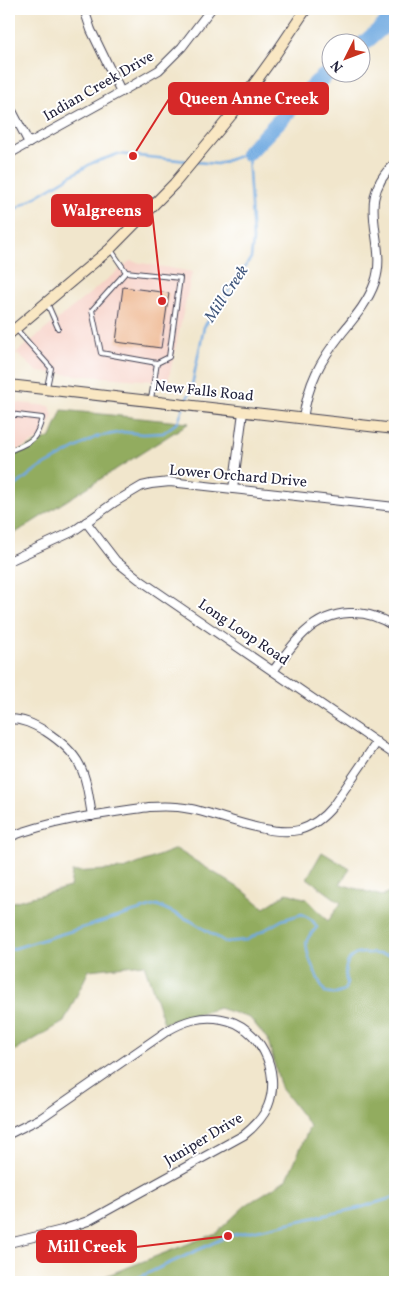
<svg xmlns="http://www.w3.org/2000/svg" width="404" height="1291" viewBox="0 0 404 1291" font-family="Vollkorn,serif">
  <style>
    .built { fill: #f7d1c7 }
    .forest { fill: #92ac5f; stroke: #5a674d }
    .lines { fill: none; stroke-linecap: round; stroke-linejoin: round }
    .stream { stroke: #71aae1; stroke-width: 2.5 }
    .river { stroke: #71aae1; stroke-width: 16 }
    .building { fill: #eeb68e }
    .lane-casing { stroke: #413f51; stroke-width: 6 }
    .street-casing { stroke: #413f51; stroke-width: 10 }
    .secondary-casing { stroke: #413f51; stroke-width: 12 }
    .lane { stroke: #fff; stroke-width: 4 }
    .street { stroke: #fff; stroke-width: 8 }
    .secondary { stroke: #f9e7c3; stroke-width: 10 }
    .labels { text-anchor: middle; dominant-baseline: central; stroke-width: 4; stroke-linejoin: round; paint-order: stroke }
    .street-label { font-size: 15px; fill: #22223b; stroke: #fff }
    .water-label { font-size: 16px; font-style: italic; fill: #42587d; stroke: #fff }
    .leader { fill: none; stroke: #d62828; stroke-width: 2 }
    .callout-dot { fill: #d62828; stroke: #fff; stroke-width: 2 }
    .callout { fill: #d62828; stroke: #d62828; stroke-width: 2 }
    .callout-label { font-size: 16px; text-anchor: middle; font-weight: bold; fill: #fff }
  </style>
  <rect width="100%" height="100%" fill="#fff"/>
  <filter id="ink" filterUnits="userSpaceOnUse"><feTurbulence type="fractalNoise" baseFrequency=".02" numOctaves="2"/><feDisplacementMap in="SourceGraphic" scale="10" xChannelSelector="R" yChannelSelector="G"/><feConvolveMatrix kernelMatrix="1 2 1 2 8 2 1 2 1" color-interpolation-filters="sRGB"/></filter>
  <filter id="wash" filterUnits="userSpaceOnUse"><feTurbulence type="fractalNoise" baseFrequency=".0096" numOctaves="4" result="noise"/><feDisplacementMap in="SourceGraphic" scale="20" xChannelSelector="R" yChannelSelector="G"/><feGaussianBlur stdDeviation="1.12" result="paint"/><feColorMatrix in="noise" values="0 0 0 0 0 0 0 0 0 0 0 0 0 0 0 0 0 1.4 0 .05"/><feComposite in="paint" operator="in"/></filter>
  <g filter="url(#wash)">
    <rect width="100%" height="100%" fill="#f1e6cc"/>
    <g class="built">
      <path d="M130,261l62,11 -24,110 -130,-10 -22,-19z"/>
      <path d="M9,402l41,4 3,10 -9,21 -35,17z"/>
    </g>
    <g class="forest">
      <path d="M62,410l127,13 -180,114v-78l3,-5 39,-17z"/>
      <path d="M176,849l68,42 20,17 23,-15 20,6 21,22 13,-18 -34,-25 15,-26 28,17 -10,15 42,12 13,-8v394h-305l126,-49 30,-28 41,-26 23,-53 -29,-38 -13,-48 -18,-22 -31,-10 -55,15 -20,-59 -55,6 -25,52 -55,32v-151l61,-16 2,-15 52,-3z"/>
    </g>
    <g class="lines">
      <g class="stream">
        <path d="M9,213l83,-50 26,-9 70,7"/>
        <path d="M185,403l6,-13 13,-63 47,-69 2,-18 -5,-87 -31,11 -21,-2"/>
        <path d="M9,491l25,-20 62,-34 27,-5 20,2 20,-1 15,-11 5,-14"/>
        <path d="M9,950l148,-45 34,16 34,21 22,-2 35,-20 20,-6 10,6 5,7c-3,4 -8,8 -10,13 -4,12 12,41 18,52l11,2 8,-3 3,-8c-4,-13 -1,-30 17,-30 9,0 19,2 29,2l2,-3"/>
        <path d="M129,1282l99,-46 131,-28 36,-11"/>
      </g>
      <g class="river">
        <path d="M362,45l33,-29"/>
        <path d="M248,153l68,-70 16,-13"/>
      </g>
    </g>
    <g id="blocks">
      <path class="building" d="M123,287l46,6 -8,55 -45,-6z"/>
    </g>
  </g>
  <g filter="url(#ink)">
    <use href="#blocks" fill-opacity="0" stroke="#413f51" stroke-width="1"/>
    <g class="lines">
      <defs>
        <g id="lane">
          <path d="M111,250l15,22 -34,38 9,43 56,10 -6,36"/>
          <path d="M126,272l54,6 -11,79 -12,6"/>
          <path d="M47,303l11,25"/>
          <path d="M17,330l34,38 -4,19"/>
          <path d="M9,414l33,4c-6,24 -12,24 -33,33"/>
        </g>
        <g id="street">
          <path d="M84,9l7,21 30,62"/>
          <path d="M9,105l20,38"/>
          <path d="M9,154l112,-62 38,-22 23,-23 29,-38"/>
          <path d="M303,419c5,-36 17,-58 39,-86 13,-16 26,-31 33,-51 14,-41 -23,-80 20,-119"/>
          <path d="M233,489l10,-77"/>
          <path d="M86,522l30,39 24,19 255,175"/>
          <path d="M9,561l63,-29 43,-30 27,-16 9,-2 19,-2 225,25"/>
          <path d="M273,671c10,-13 20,-28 32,-39 26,-24 62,-25 90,-5"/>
          <path d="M9,719c14,0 24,5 36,12 39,25 40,42 47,85"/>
          <path d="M9,837c44,-17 93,-23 140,-30 14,-1 28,-1 42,2 30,6 78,28 108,21 14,-4 25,-13 34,-24l44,-64"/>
          <path d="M9,1134l32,-16 126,-87c17,-10 34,-16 55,-12 37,6 60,52 46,87 -5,12 -14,21 -24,29l-156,86 -26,9 -53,13"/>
        </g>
        <g id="secondary">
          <path d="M9,334l101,-85 64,-65 59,-71 44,-61 29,-43"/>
          <path d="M9,385l386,44"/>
        </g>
      </defs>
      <use href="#lane" class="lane-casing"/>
      <use href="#street" class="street-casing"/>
      <use href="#secondary" class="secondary-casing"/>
      <use href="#lane" class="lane"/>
      <use href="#street" class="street"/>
      <use href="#secondary" class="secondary"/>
    </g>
  </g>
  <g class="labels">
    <g class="street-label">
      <text transform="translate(99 87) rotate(-30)">Indian Creek Drive</text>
      <text transform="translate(204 392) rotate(6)">New Falls Road</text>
      <text transform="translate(238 477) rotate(5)">Lower Orchard Drive</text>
      <text transform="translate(243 633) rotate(34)">Long Loop Road</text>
      <text transform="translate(204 1140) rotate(-31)">Juniper Drive</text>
    </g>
    <g class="water-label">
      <text transform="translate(227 294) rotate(-56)">Mill Creek</text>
    </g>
  </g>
  <path class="leader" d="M133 156L169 99M162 301L152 211M228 1236L136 1247"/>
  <g class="callout-dot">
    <circle cx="133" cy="156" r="5"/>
    <circle cx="162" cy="301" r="5"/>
    <circle cx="228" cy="1236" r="5"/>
  </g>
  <g class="callout">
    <rect x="169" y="83" width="159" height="31" rx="5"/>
    <rect x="52" y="195" width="100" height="31" rx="5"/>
    <rect x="37" y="1231" width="99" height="31" rx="5"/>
  </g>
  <g class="callout-label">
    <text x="249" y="104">Queen Anne Creek</text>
    <text x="102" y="216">Walgreens</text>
    <text x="87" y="1252">Mill Creek</text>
  </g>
  <rect width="404" height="1291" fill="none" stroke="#fff" stroke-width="30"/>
  <g transform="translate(346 58) rotate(228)"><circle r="24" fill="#ffffff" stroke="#a7a7b1"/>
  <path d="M0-4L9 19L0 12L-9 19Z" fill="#c8321e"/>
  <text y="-8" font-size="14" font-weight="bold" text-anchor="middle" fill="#22223b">N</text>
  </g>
</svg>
